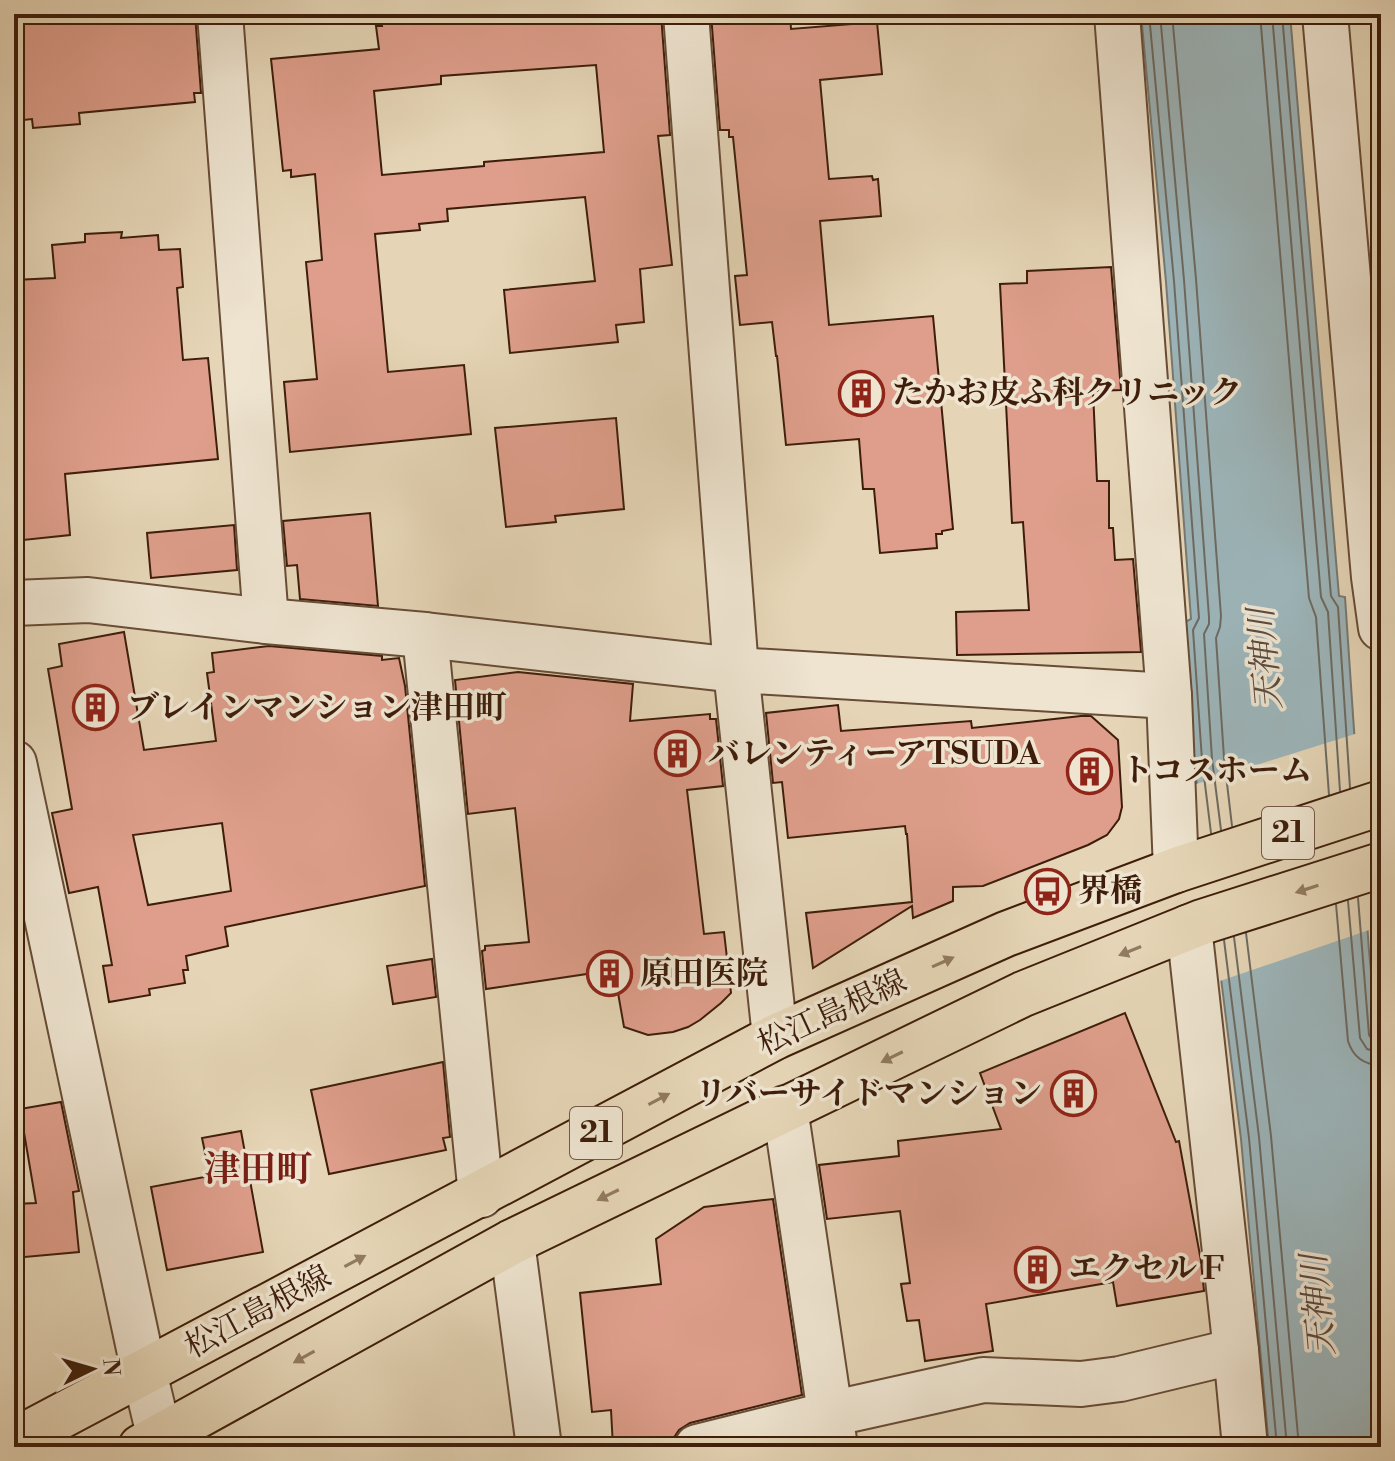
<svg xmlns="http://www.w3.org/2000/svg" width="1395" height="1461" viewBox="0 0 1395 1461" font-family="'Libre Bodoni','Noto Serif JP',serif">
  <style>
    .water { fill: #9cb5ba; stroke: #767974; stroke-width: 2 }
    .pier { fill: #e5d5b6 }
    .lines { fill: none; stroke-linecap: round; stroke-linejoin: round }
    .shore { stroke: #6d6a62; stroke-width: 2 }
    .building { fill: #de9e8b; stroke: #3e1e0b; stroke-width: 2; fill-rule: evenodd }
    .minor-casing { stroke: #684c36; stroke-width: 48 }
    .primary-casing { stroke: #3e1e0b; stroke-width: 48 }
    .minor { stroke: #eee4d0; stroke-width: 44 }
    .primary { stroke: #e5d5b6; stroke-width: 44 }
    .oneway { fill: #927a60 }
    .labels { text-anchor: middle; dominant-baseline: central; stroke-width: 7; stroke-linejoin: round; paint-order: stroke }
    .shield { fill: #eee4d0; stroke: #735946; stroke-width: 2 }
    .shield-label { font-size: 30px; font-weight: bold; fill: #3e1e0b }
    .poi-label { font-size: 32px; font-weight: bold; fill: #3e1e0b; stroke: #eee4d0; text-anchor: start }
    .street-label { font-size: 32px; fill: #3e1e0b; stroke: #eee4d0 }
    .water-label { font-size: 34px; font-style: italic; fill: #5a4b40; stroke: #eee4d0 }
    .quarter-label { font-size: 36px; font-weight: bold; fill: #7a1f14; stroke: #eee4d0 }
  </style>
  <rect width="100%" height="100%" fill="#e5d5b6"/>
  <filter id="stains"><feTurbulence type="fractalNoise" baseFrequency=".0025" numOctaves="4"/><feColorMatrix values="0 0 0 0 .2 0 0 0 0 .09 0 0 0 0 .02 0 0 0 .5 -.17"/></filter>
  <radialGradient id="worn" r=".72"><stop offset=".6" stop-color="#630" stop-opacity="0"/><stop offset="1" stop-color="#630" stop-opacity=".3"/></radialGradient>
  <path class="water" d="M1141,14h149l49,582 6,1 24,354 12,125v371h-112l-28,-308 -47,-378 -9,-139 6,-3 -25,-337z"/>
  <path class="pier" d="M1358,733l14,196 -155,53 -24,-197z"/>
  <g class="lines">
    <g class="shore">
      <path d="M1149,14l25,267 25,337 -6,12 9,130 9,73"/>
      <path d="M1160,14l24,266 25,337v7l-5,10 8,125 9,71"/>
      <path d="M1172,14l24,265 25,337 -1,11 -4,11 8,120 8,68"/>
      <path d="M1260,14l49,584 7,19 13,178"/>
      <path d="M1272,14l49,583 7,15 12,179"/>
      <path d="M1282,14l49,582 7,11 12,181"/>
      <path d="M1358,898l11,137 4,6 8,2"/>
      <path d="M1348,901l12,137 7,11 14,4"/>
      <path d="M1336,904l12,137c5,16 16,24 33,24"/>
      <path d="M1246,933l25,203 28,311"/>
      <path d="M1234,937l25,200 28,310"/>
      <path d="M1224,940l25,198 28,309"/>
    </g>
  </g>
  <g class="building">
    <path d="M14,14h181l6,79h-7l1,9 -116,11 1,11 -47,4 -1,-9 -18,2z"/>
    <path d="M403,14h258l9,121 -12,1 14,129 -32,4 4,53 -28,3 2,17 -108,11 -6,-63 91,-9 -10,-84 -138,12 1,12 -29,3 1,6 -45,4 13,138 76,-7 7,69 -181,18 -6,-70 33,-3 -11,-117 16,-2 -7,-86 -24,3v-7l-8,1 -12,-112 108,-10 -3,-23h6l-1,-10zM596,65l8,87 -120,10v4l-102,9 -8,-84 67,-7v-8z"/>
    <path d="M711,14h79l1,15 86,-7 5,52 -62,6 9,99 43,-3 1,4 5,-1 3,37 -61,5 9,104 104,-9 20,213 -11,2v3h-6l1,14 -57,5 -6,-64h-11l-4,-50 -73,6 -9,-89h-1l-4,-34 -32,3 -5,-49 12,-1 -14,-138h-4v-7h-9z"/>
    <path d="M122,232l-1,6 37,-3 1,15 21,-1 3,38 -6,1 6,72 25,-2 10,101 -153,15 5,61 -56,6v-261l41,-2 -3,-33 33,-3v-8z"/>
    <path d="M1111,267l10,123 -28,1 4,90h12v47h4l2,32 18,-1 8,93 -184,3 -1,-43 73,-2 -6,-88 -11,1 -12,-239 27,-1v-12z"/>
    <path d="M616,418l8,91 -69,7 1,6 -50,5 -11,-99z"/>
    <path d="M370,513l8,93 -78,-7 -3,-34 -10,1 -4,-45z"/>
    <path d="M234,525l3,45 -86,8 -4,-45z"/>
    <path d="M124,632l20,118 72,-9 -9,-68 7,-1 -2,-19 57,-7 113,10v4l17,-2 6,28 20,200 -200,41 3,19 -42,10 2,14h-5l2,13 -36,6 1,6 -41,7 -6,-36 9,-1 -14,-78 -29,6 -17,-80 20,-4 -24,-140 14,-3 -3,-22zM222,823l9,68 -83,14 -15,-70z"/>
    <path d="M518,672l115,12 -3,37 80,-7v5h6l7,67 -36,4 17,144 20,-2 7,61 -10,10 -21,17 -12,7 -15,5 -25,3 -24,-8 -10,-57 -128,19 -4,-38 3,-1v-4l44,-4 -14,-134 -47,6 -13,-134z"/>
    <path d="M838,705l3,26 130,-10 1,7 109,-12h10l27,24 4,67 -3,12 -12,16 -19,10 -105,41 -30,1v14l-40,17 -1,-12 -99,62 -7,-55 106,-11 -5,-68h-1l-1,-8 -117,12 -6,-56 -9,1 -7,-70z"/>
    <path d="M432,959l4,38 -43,7 -6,-38z"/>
    <path d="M1125,1013l51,129 3,-1 22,120 3,30 -87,15 -4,-24 -127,22 7,47 -68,10 -6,-41 -12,1 -6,-37 9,-1 -10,-72 -73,8 -8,-54 80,-9 -1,-15 103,-12 -21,-56z"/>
    <path d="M443,1062l7,75 -7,1 3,12 -117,24 -18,-84z"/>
    <path d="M61,1102l18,89 -6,1 6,60 -65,6v-54l22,-1 -16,-94z"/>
    <path d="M241,1131l22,121 -96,18 -16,-83 59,-11 -8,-38z"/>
    <path d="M773,1199l29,196 -112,28 -11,7 -6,9v8h-60l-2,-37 -19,2 -12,-119 81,-9 -5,-45 48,-32z"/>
  </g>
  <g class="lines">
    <defs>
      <g id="minor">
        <path d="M220,14l46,607"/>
        <path d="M686,14l50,656 39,367"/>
        <path d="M1117,14l52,682 7,174"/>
        <path d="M1325,14l49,563 7,51"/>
        <path d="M14,603l74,-3 178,21 159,14 311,35 433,26"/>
        <path d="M425,635l56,560"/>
        <path d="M14,763l130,609 18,75"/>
        <path d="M1189,927l47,424 9,96"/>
        <path d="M785,1108l50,339"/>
        <path d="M512,1242l27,205"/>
        <path d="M697,1447l133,-33 153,-34 98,4 39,-5 116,-28"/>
      </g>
      <g id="primary">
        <path d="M14,1441l761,-404 231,-103 170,-64 205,-67"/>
        <path d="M141,1447l371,-205 511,-248 179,-72 179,-57"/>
      </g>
    </defs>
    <use href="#minor" class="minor-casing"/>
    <use href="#primary" class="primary-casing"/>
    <use href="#minor" class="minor"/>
    <use href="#primary" class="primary"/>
  </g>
  <defs><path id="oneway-solid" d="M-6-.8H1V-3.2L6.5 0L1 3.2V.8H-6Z" transform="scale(2)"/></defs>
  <g class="oneway">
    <use href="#oneway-solid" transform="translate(1307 889) rotate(162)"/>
    <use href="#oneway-solid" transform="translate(1130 951) rotate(158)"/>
    <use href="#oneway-solid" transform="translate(943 962) rotate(-24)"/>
    <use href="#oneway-solid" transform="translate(892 1057) rotate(154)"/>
    <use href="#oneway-solid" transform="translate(659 1099) rotate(-28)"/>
    <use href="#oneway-solid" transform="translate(608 1195) rotate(154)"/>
    <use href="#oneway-solid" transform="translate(355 1261) rotate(-28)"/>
    <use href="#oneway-solid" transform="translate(304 1357) rotate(151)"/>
  </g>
  <defs>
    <symbol id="building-ring" viewBox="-11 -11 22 22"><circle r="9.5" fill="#eee4d0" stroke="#8f2418" stroke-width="1.5"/><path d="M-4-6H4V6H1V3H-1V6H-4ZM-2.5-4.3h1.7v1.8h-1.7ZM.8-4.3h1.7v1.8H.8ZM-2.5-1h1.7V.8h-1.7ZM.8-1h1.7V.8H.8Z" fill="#8f2418"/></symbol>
    <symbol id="bus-ring" viewBox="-11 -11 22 22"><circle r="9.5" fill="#eee4d0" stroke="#8f2418" stroke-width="1.5"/><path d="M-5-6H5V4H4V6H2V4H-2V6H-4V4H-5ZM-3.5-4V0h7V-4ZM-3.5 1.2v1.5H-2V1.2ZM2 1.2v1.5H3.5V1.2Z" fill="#8f2418"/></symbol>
  </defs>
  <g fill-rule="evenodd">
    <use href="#building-ring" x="836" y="368" width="51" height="51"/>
    <use href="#building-ring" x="70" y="682" width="51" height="51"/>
    <use href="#building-ring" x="652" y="728" width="51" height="51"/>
    <use href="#building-ring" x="1064" y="746" width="51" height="51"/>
    <use href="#bus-ring" x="1022" y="866" width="51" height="51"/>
    <use href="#building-ring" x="584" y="948" width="51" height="51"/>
    <use href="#building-ring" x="1048" y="1068" width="51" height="51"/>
    <use href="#building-ring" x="1012" y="1244" width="51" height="51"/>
  </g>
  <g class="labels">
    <g class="shield">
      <rect x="1262" y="807" width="52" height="52" rx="6"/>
      <rect x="570" y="1107" width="52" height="52" rx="6"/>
    </g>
    <g class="shield-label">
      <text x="1288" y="833">21</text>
      <text x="596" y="1133">21</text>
    </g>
    <g class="poi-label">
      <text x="892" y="393">たかお皮ふ科クリニック</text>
      <text x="127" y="708">ブレインマンション津田町</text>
      <text x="708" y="754">バレンティーアTSUDA</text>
      <text x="1121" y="771">トコスホーム</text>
      <text x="1078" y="891">界橋</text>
      <text x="640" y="974">原田医院</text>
      <text x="1042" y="1094" text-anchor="end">リバーサイドマンション</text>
      <text x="1069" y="1269">エクセルＦ</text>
    </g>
    <g class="street-label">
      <text transform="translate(832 1013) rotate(-25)">松江島根線</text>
      <text transform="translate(258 1312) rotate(-28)">松江島根線</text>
    </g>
    <g class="water-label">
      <text transform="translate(1266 659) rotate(-95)">天神川</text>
      <text transform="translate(1319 1305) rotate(-95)">天神川</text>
    </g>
    <g class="quarter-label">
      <text x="258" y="1170">津田町</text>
    </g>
  </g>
  <rect width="1395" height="1461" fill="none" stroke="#e5d5b6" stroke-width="48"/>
  <rect x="16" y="16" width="1363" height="1429" fill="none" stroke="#3e1e0b" stroke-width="4"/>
  <rect x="24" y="24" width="1347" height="1413" fill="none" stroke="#3e1e0b" stroke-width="2"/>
  <g transform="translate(92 1369) rotate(85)" stroke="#eee4d0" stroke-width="6" paint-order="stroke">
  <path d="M0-6L14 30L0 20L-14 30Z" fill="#3e1e0b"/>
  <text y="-12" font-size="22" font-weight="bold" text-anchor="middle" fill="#3e1e0b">N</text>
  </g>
  <rect width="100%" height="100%" filter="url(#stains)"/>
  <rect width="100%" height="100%" fill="url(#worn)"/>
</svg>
